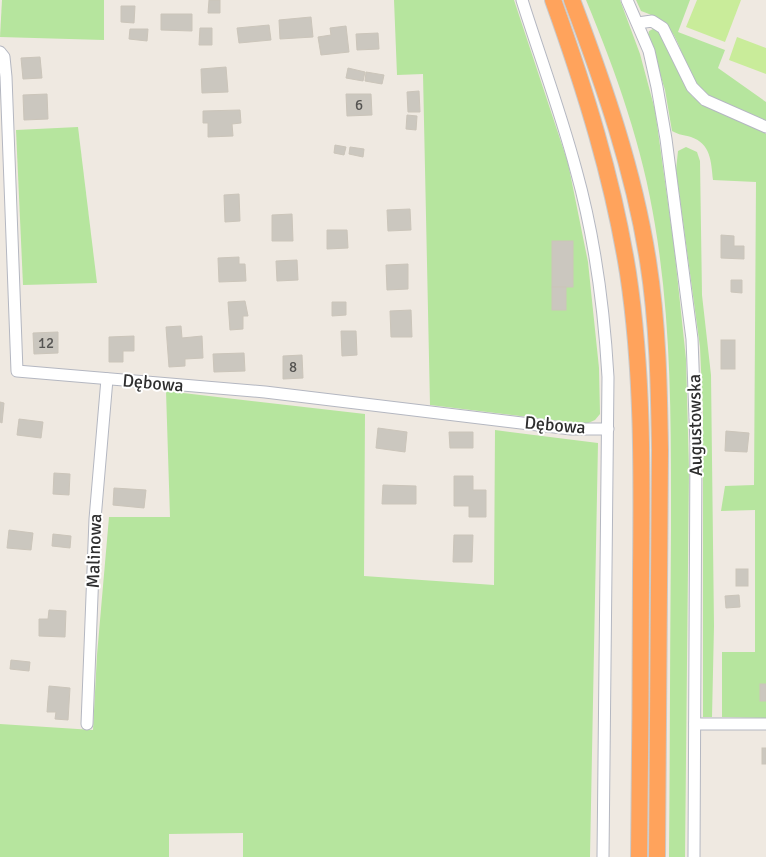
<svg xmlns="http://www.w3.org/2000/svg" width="766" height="857" viewBox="0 0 766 857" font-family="Signika,sans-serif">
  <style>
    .green { fill: #b6e59e }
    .pitch { fill: #c9ec9a }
    .building { fill: #cbc7bf; stroke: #cbc5ba }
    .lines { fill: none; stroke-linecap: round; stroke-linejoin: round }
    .minor-casing { stroke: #b4b7c1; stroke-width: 13 }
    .highway-casing { stroke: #c9c9c9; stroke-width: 18 }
    .minor { stroke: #fff; stroke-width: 11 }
    .highway { stroke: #ffa35c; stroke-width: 16 }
    .labels { text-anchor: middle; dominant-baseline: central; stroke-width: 4; stroke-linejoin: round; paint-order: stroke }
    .number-label { font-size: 15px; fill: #555452 }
    .street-label { font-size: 18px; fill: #2e2e2e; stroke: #fff }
  </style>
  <rect width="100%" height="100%" fill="#efe9e1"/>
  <g class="green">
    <path d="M2,0h102v40l-104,-3z"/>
    <path d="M394,0h120l54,163 20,99 11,106 1,46 -5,6 -9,4 -156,-19 -7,-331 -26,1z"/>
    <path d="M586,0h34l20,54 15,56 19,136 12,113 3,111 -4,387h-16c1,-109 1,-218 2,-327 0,-103 1,-204 -16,-305 -12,-77 -39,-153 -69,-225z"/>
    <path d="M636,0h54l-12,32 47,18 -7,18 48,34v20c-20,-13 -50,-16 -66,-34 -25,-29 -13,-62 -59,-77z"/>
    <path d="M655,28l4,3 28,59 6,7 62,29 11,8v584l-44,-1v-65h33v-142l-34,1 4,-25 29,-1 2,-303 -43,-2c-2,-19 -2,-36 -22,-43 -7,-2 -12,-2 -19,-6l-7,-41 -17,-55 1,-4z"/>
    <path d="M78,127l19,156 -74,2 -7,-155z"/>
    <path d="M686,147l11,5 3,9 2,134 9,80 3,251 -2,91h-9v-302l-3,-68 -24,-177 2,-19z"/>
    <path d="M166,391l199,23 -1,162 130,9 1,-155 103,13 -8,414h-347v-24l-74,1v23h-169v-133l93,6 4,-75 12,-138h61z"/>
  </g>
  <g class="pitch">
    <path d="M697,0h44l-16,42 -39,-15z"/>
    <path d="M737,37l29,11v26l-37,-14z"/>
  </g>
  <g class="building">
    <path d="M209,0h11v13h-12z"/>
    <path d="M121,6h14l-1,17 -13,-1z"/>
    <path d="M161,14h31v17l-31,-1z"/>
    <path d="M311,17l2,20 -33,2 -1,-19z"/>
    <path d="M269,25l2,15 -32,3 -2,-15z"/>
    <path d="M346,26l3,26 -28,3 -3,-18 13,-2 -1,-7z"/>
    <path d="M200,28h12v17h-13z"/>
    <path d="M130,29h18l-1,12 -18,-2z"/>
    <path d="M378,33l1,16 -22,1 -1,-16z"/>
    <path d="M40,57l2,21 -19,1 -2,-21z"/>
    <path d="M226,67l2,25 -26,1 -1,-24z"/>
    <path d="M348,68l17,4 -2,9 -17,-3z"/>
    <path d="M366,72l18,3 -2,9 -17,-3z"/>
    <path d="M419,91l1,21h-12l-1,-20z"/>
    <path d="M47,94l1,25 -24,1 -1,-25z"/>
    <path d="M346,94h25l1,21 -25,1z"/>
    <path d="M240,110l1,13 -9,1 1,12 -25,1v-14h-5v-12z"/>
    <path d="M407,115l10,1 -1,14 -10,-1z"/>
    <path d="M335,145l11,2 -2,8 -10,-2z"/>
    <path d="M350,147l14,2 -1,8 -14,-3z"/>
    <path d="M239,194l1,27 -15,1 -1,-27z"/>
    <path d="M410,209l1,21 -23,1 -1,-21z"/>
    <path d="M292,214l1,27h-21v-26z"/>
    <path d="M327,230h20l1,18 -21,1z"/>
    <path d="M721,235l13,1v10h10v13l-23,-1z"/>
    <rect x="552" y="241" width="21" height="46"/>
    <path d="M239,257v7h6l1,17 -27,1 -1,-24z"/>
    <path d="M297,260l1,20 -21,1 -1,-20z"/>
    <path d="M408,264v25l-21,1 -1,-25z"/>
    <path d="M731,280h11v13l-11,-1z"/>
    <rect x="552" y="287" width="14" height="23"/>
    <path d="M245,301l3,15h-5v13l-13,1 -2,-28z"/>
    <path d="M332,302h14v13l-14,1z"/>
    <path d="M411,310l1,27h-21l-1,-26z"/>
    <path d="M181,326l1,12 20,-2 1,22 -18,1v7l-16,1 -3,-40z"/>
    <path d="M341,331h15l1,24 -15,1z"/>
    <path d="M58,332v21l-24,1 -1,-21z"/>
    <path d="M134,336v15h-11v11h-14v-25z"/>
    <rect x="721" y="340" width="14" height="29"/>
    <path d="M244,353l1,18 -31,1 -1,-18z"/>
    <path d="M302,355l1,23 -20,1v-23z"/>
    <path d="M0,402l4,1 -2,20 -2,-1z"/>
    <path d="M19,419l24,3 -2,16 -24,-3z"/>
    <path d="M378,428l29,4 -2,20 -29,-4z"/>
    <path d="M726,431l23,2 -2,19 -22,-1z"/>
    <path d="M449,432h24v16h-23z"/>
    <path d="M54,473l16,1 -1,21 -16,-1z"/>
    <path d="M454,476h19v14h13v27h-17v-11h-15z"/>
    <path d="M383,485l33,1v18h-34z"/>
    <path d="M114,488l32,2 -2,18 -31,-3z"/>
    <path d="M9,530l24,3 -2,17 -24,-2z"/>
    <path d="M53,534l18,2 -1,12 -18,-2z"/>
    <path d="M454,535h19l-1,27h-19z"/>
    <rect x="736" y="569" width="12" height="17"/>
    <path d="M739,595l1,12 -14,1 -1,-12z"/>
    <path d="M49,610l17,1 -1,26 -26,-1v-17h9z"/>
    <path d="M11,660l19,2 -1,9 -19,-2z"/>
    <rect x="760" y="684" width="6" height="17"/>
    <path d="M49,686l21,2 -2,32 -13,-1 1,-7h-9z"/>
    <rect x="762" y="748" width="4" height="16"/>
  </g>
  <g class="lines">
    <defs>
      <g id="minor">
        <path d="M522,0c18,57 39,113 54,170 19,68 28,137 32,207l-5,480"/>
        <path d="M627,0l22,51 8,36 9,52 26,200 4,105 -2,413"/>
        <path d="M638,23l14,-2 11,7 29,59 13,13 61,27"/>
        <path d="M0,52l4,5 2,20 11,294 248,21 306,37h37"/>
        <path d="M87,724l8,-205 12,-140"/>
        <path d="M695,724h71"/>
      </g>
      <g id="highway">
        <path d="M553,0c32,89 60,179 75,273 15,99 14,200 13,300 0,95 -1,189 -2,284"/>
        <path d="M572,0c32,85 62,171 76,261 10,63 11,126 12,189l-3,407"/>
      </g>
    </defs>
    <use href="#minor" class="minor-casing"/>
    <use href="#highway" class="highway-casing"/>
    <use href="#minor" class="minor"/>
    <use href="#highway" class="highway"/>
  </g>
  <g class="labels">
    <g class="number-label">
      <text x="359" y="105">6</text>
      <text x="46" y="343">12</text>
      <text x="293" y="367">8</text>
    </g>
    <g class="street-label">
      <text transform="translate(153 383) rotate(5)">Dębowa</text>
      <text transform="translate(555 425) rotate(5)">Dębowa</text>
      <text transform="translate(695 425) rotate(-91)">Augustowska</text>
      <text transform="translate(94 551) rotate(-88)">Malinowa</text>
    </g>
  </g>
</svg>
